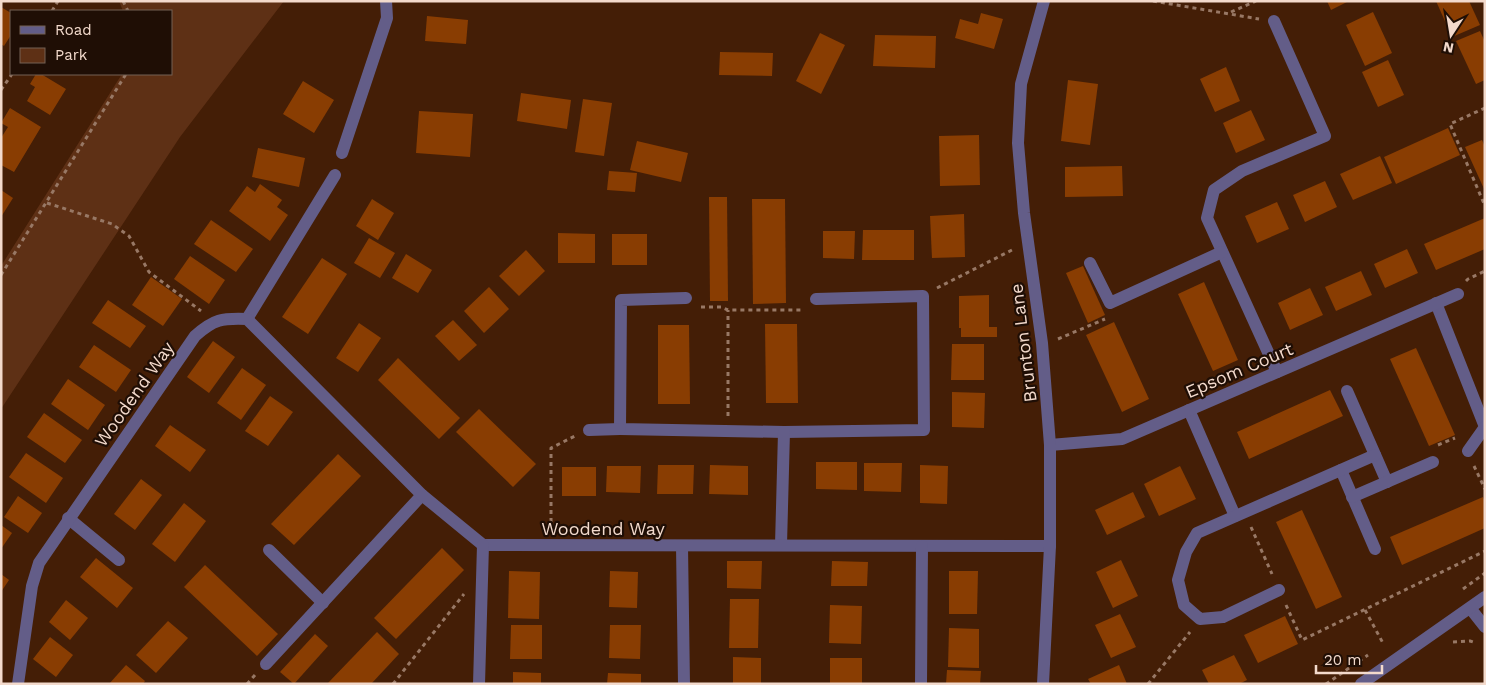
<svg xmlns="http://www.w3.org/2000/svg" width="1486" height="685" viewBox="0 0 1486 685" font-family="'Work Sans',sans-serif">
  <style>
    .green { fill: #5e3015 }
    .building { fill: #893d02 }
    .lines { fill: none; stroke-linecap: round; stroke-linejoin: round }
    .path { stroke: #987865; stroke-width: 3; stroke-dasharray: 4 4; stroke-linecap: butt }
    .minor { stroke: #635d88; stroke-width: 12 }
    .labels { text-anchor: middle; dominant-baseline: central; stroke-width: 4.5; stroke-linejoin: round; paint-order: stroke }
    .street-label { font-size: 18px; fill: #f3dacc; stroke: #1f0e05 }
  </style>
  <rect width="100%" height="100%" fill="#441e06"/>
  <path class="green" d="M119,1h165l-104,136 -179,272v-143l121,-192h49v-63h-48z"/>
  <g class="building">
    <path d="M1327,1h22l-18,9z"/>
    <path d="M1436,1h33l11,24 -28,12z"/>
    <path d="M1,7l10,6v22l-7,11 -3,-2z"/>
    <path d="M1373,12l19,41 -27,13 -19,-41z"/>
    <path d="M981,13l22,6 -9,30 -39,-11 5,-19 18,5z"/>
    <path d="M427,16l41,4 -2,24 -41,-3z"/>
    <path d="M1480,31l5,11v38l-9,4 -20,-43z"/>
    <path d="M820,33l25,12 -24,49 -25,-13z"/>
    <path d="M875,35l61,1 -1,32 -62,-2z"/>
    <path d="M720,52l53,1 -1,23 -53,-1z"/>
    <path d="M1388,60l16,35 -26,12 -16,-35z"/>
    <path d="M1226,67l14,34 -25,11 -15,-33z"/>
    <path d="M36,74h5l25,15 -16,26 -23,-14 8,-14 -5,-3z"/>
    <path d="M1068,80l30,4 -8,61 -29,-4z"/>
    <path d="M303,81l31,19 -20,33 -31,-19z"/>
    <path d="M521,93l50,7 -4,29 -50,-8z"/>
    <path d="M583,99l29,4 -8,53 -29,-4z"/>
    <path d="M10,108l31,19 -27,45 -13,-7v-27l7,-11 -7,-4z"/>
    <path d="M1251,110l14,30 -29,13 -13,-30z"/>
    <path d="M419,111l54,3 -3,43 -54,-4z"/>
    <path d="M1448,128l12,27 -64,29 -12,-27z"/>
    <path d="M979,135l1,50 -40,1 -1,-50z"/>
    <path d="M1482,140l3,7v44l-20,-44z"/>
    <path d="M637,141l51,12 -7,29 -51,-12z"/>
    <path d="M258,148l47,10 -6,29 -47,-10z"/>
    <path d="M1380,156l12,27 -39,17 -13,-26z"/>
    <path d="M1122,166l1,30 -58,1v-30z"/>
    <path d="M609,171l28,2 -2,19 -28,-2z"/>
    <path d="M1325,181l12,26 -32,15 -12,-27z"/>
    <path d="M260,184l22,16 -5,7 11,8 -18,26 -41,-30 18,-25 8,6z"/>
    <path d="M1,190l12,8 -12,19z"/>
    <path d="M709,197h18l1,104h-18z"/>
    <path d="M372,199l22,14 -16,27 -22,-14z"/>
    <path d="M752,199h33l1,104 -33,1z"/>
    <path d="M1277,202l12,27 -32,14 -12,-27z"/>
    <path d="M964,214l1,43 -33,1 -2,-42z"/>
    <path d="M1485,218v31l-49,21 -12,-26z"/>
    <path d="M211,220l42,29 -17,23 -42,-28z"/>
    <path d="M863,230h51v30h-52z"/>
    <path d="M823,231h32l-1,28 -31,-1z"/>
    <path d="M558,233l37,1v29h-37z"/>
    <rect x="612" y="234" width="35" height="31"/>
    <path d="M369,238l26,15 -15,25 -26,-15z"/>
    <path d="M1407,249l11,24 -33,15 -11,-24z"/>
    <path d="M526,250l19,21 -26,25 -20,-20z"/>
    <path d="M406,254l26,16 -14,23 -26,-15z"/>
    <path d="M190,256l35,24 -16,24 -35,-25z"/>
    <path d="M322,258l25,16 -39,60 -26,-17z"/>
    <path d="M1083,266l22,49 -17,8 -22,-50z"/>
    <path d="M1361,271l11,24 -36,16 -11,-24z"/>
    <path d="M151,277l31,22 -19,27 -31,-21z"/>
    <path d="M1204,282l34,78 -25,11 -35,-77z"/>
    <path d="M489,287l20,22 -25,24 -20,-22z"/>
    <path d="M1310,288l13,27 -33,15 -12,-27z"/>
    <path d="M989,295v32h8v10h-36v-9h-2v-32z"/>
    <path d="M108,300l38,26 -16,22 -38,-25z"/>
    <path d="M453,320l24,25 -18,16 -24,-25z"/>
    <path d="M1114,322l35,77 -27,13 -36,-77z"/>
    <path d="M359,323l22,15 -23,34 -22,-14z"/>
    <path d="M765,324h32l1,79h-32z"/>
    <path d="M658,325h31l1,79h-32z"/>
    <path d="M213,341l22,16 -26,36 -22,-16z"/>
    <path d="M952,344h32v36h-33z"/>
    <path d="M94,345l37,25 -15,22 -37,-25z"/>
    <path d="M1416,348l39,87 -26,11 -39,-87z"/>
    <path d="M398,358l62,60 -21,21 -61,-59z"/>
    <path d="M242,368l24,17 -25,35 -24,-17z"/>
    <path d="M68,379l37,26 -17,25 -37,-26z"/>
    <path d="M1330,390l13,26 -94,43 -12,-27z"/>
    <path d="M952,392l33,1 -1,35 -32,-1z"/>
    <path d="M270,396l23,16 -25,34 -23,-15z"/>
    <path d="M479,409l57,55 -23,23 -57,-55z"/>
    <path d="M44,413l38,27 -17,23 -38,-26z"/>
    <path d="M170,425l36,25 -16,22 -35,-26z"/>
    <path d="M26,453l37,25 -17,25 -37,-26z"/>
    <path d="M338,454l23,22 -67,69 -23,-21z"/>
    <path d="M816,462h41v28l-41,-1z"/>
    <path d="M864,463h38l-1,29 -37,-1z"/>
    <path d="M658,465h36l-1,29h-36z"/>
    <path d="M710,465l38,1v29l-39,-1z"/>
    <path d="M920,465l28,1 -1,38 -27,-1z"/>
    <path d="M607,466h34l-1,27 -34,-1z"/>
    <path d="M1180,466l16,33 -37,17 -15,-32z"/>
    <rect x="562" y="467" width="34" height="29"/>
    <path d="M141,479l21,16 -27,35 -21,-16z"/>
    <path d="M1133,492l12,25 -38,18 -12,-25z"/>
    <path d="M18,496l24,17 -14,20 -24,-16z"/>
    <path d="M1483,497l2,5v26l-83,37 -12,-28z"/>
    <path d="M184,503l22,18 -31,41 -23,-18z"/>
    <path d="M1302,510l40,87 -26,12 -40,-87z"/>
    <path d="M1,525l11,8 -11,16z"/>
    <path d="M442,548l22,22 -68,69 -22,-21z"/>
    <path d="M96,558l37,30 -16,20 -37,-31z"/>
    <path d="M1121,560l17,36 -25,12 -17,-36z"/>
    <path d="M727,561h35l-1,28 -34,-1z"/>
    <path d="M832,561l36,1 -1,24h-36z"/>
    <path d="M205,565l73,69 -21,22 -73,-69z"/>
    <path d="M509,571l31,1 -1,47 -31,-1z"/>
    <path d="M610,571l28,1 -1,36 -28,-1z"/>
    <path d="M949,571h29l-1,43h-28z"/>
    <path d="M1,574l8,6 -8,12z"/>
    <path d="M730,599h29l-1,49h-29z"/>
    <path d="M66,600l22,18 -18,22 -21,-18z"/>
    <path d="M830,605l32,1 -1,38 -32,-1z"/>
    <path d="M1120,614l16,33 -25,11 -16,-33z"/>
    <path d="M1285,616l13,28 -40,19 -14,-28z"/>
    <path d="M168,621l20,17 -32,35 -20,-18z"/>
    <path d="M511,625h31v34h-32z"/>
    <path d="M610,625h31l-1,34 -31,-1z"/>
    <path d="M949,628l30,1v39l-31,-1z"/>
    <path d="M377,632l22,22 -28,30h-44z"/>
    <path d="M315,634l13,12 -34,38 -14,-12z"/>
    <path d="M50,637l23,18 -17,22 -23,-18z"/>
    <path d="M1234,655l13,25 -8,4h-30l-7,-14z"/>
    <path d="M733,657l28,1v26h-28z"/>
    <rect x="830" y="658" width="32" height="26"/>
    <path d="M126,665l19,16 -2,3h-34z"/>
    <path d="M1119,665l8,19h-36l-3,-5z"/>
    <path d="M947,670l34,1 -1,13h-34z"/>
    <path d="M513,672l28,1v11h-28z"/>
    <path d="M608,673l33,1v10h-34z"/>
  </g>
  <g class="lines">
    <g class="path">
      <path d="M123,1l5,10"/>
      <path d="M1153,1l106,18"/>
      <path d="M52,11l6,-10"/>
      <path d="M1231,12l25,-11"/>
      <path d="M1,90l11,-16"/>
      <path d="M1485,108l-35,16 35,82"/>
      <path d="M47,203l65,21 17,12 20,36 52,39"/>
      <path d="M1,275l125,-201"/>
      <path d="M1466,281l2,-2 17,-8"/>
      <path d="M937,288l75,-38"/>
      <path d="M701,307h20l7,3h76"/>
      <path d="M1058,339l47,-20"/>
      <path d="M728,416v-106"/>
      <path d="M1438,445l17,-7"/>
      <path d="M1474,466l11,23"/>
      <path d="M1251,527l21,47"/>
      <path d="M551,530v-82l24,-12"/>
      <path d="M1463,589l22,-16"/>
      <path d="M1286,605l16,35 183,-89"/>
      <path d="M1365,610l19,35"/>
      <path d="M1453,642l17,-1 6,2"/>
      <path d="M247,684l8,-9"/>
      <path d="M393,684l71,-90"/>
      <path d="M1148,684l42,-52"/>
      <path d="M1326,684l42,-29"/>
    </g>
    <g class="minor">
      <path d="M1274,21l51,115 -83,35 -28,19 -7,28 70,154"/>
      <path d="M342,153l45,-135 -1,-17"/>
      <path d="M1090,263l20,40 112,-51"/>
      <path d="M686,298l-65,2 -1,129 164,3 140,-2 -1,-134 -107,3"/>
      <path d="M1436,303l49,124"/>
      <path d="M247,319l88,-144"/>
      <path d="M1347,391l40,91"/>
      <path d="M1189,410l46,106"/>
      <path d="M589,430l31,-1"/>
      <path d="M1050,445l72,-6 336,-145"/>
      <path d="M1468,451l17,-24"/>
      <path d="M1341,470l34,79"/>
      <path d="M1352,497l81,-35"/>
      <path d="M68,518l51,42"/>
      <path d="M781,545l3,-113"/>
      <path d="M682,546l2,138"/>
      <path d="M269,550l54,53"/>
      <path d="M1279,590l-56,27 -23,2 -16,-14 -6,-25 8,-28 11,-19 178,-78"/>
      <path d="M1470,608l15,19"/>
      <path d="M266,664l156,-169"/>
      <path d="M18,684l14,-98 7,-23 156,-227c19,-17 27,-18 52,-17l175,176 61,50 567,1"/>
      <path d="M479,684l4,-139"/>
      <path d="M921,684l1,-138"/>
      <path d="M1043,684l7,-138v-101l-8,-102 -18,-130 -6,-70 3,-59 23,-83"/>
      <path d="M1361,684l124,-87"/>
    </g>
  </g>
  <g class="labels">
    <g class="street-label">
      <text transform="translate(1023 343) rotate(-97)">Brunton Lane</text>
      <text transform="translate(1239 370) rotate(-23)">Epsom Court</text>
      <text transform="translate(134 394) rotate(-55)">Woodend Way</text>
      <text x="603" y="528">Woodend Way</text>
    </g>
  </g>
  <rect width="1486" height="685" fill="none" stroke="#f3dacc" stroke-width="5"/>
  <rect x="10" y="10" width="162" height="65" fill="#1f0e05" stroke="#746055"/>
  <rect x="20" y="26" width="25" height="8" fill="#635d88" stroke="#746055"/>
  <text x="55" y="35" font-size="15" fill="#f3dacc">Road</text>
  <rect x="20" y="48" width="25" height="15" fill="#5e3015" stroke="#746055"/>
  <text x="55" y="60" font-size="15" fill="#f3dacc">Park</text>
  <g transform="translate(1451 35) rotate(192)" stroke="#1f0e05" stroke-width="4" paint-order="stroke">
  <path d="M0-4L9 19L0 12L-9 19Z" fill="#f3dacc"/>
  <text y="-8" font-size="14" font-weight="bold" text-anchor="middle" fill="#f3dacc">N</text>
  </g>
  <path d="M1316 665v8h66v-8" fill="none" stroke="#f3dacc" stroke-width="2.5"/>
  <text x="1324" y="665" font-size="15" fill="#f3dacc" stroke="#1f0e05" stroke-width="4" paint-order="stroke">20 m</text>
</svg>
